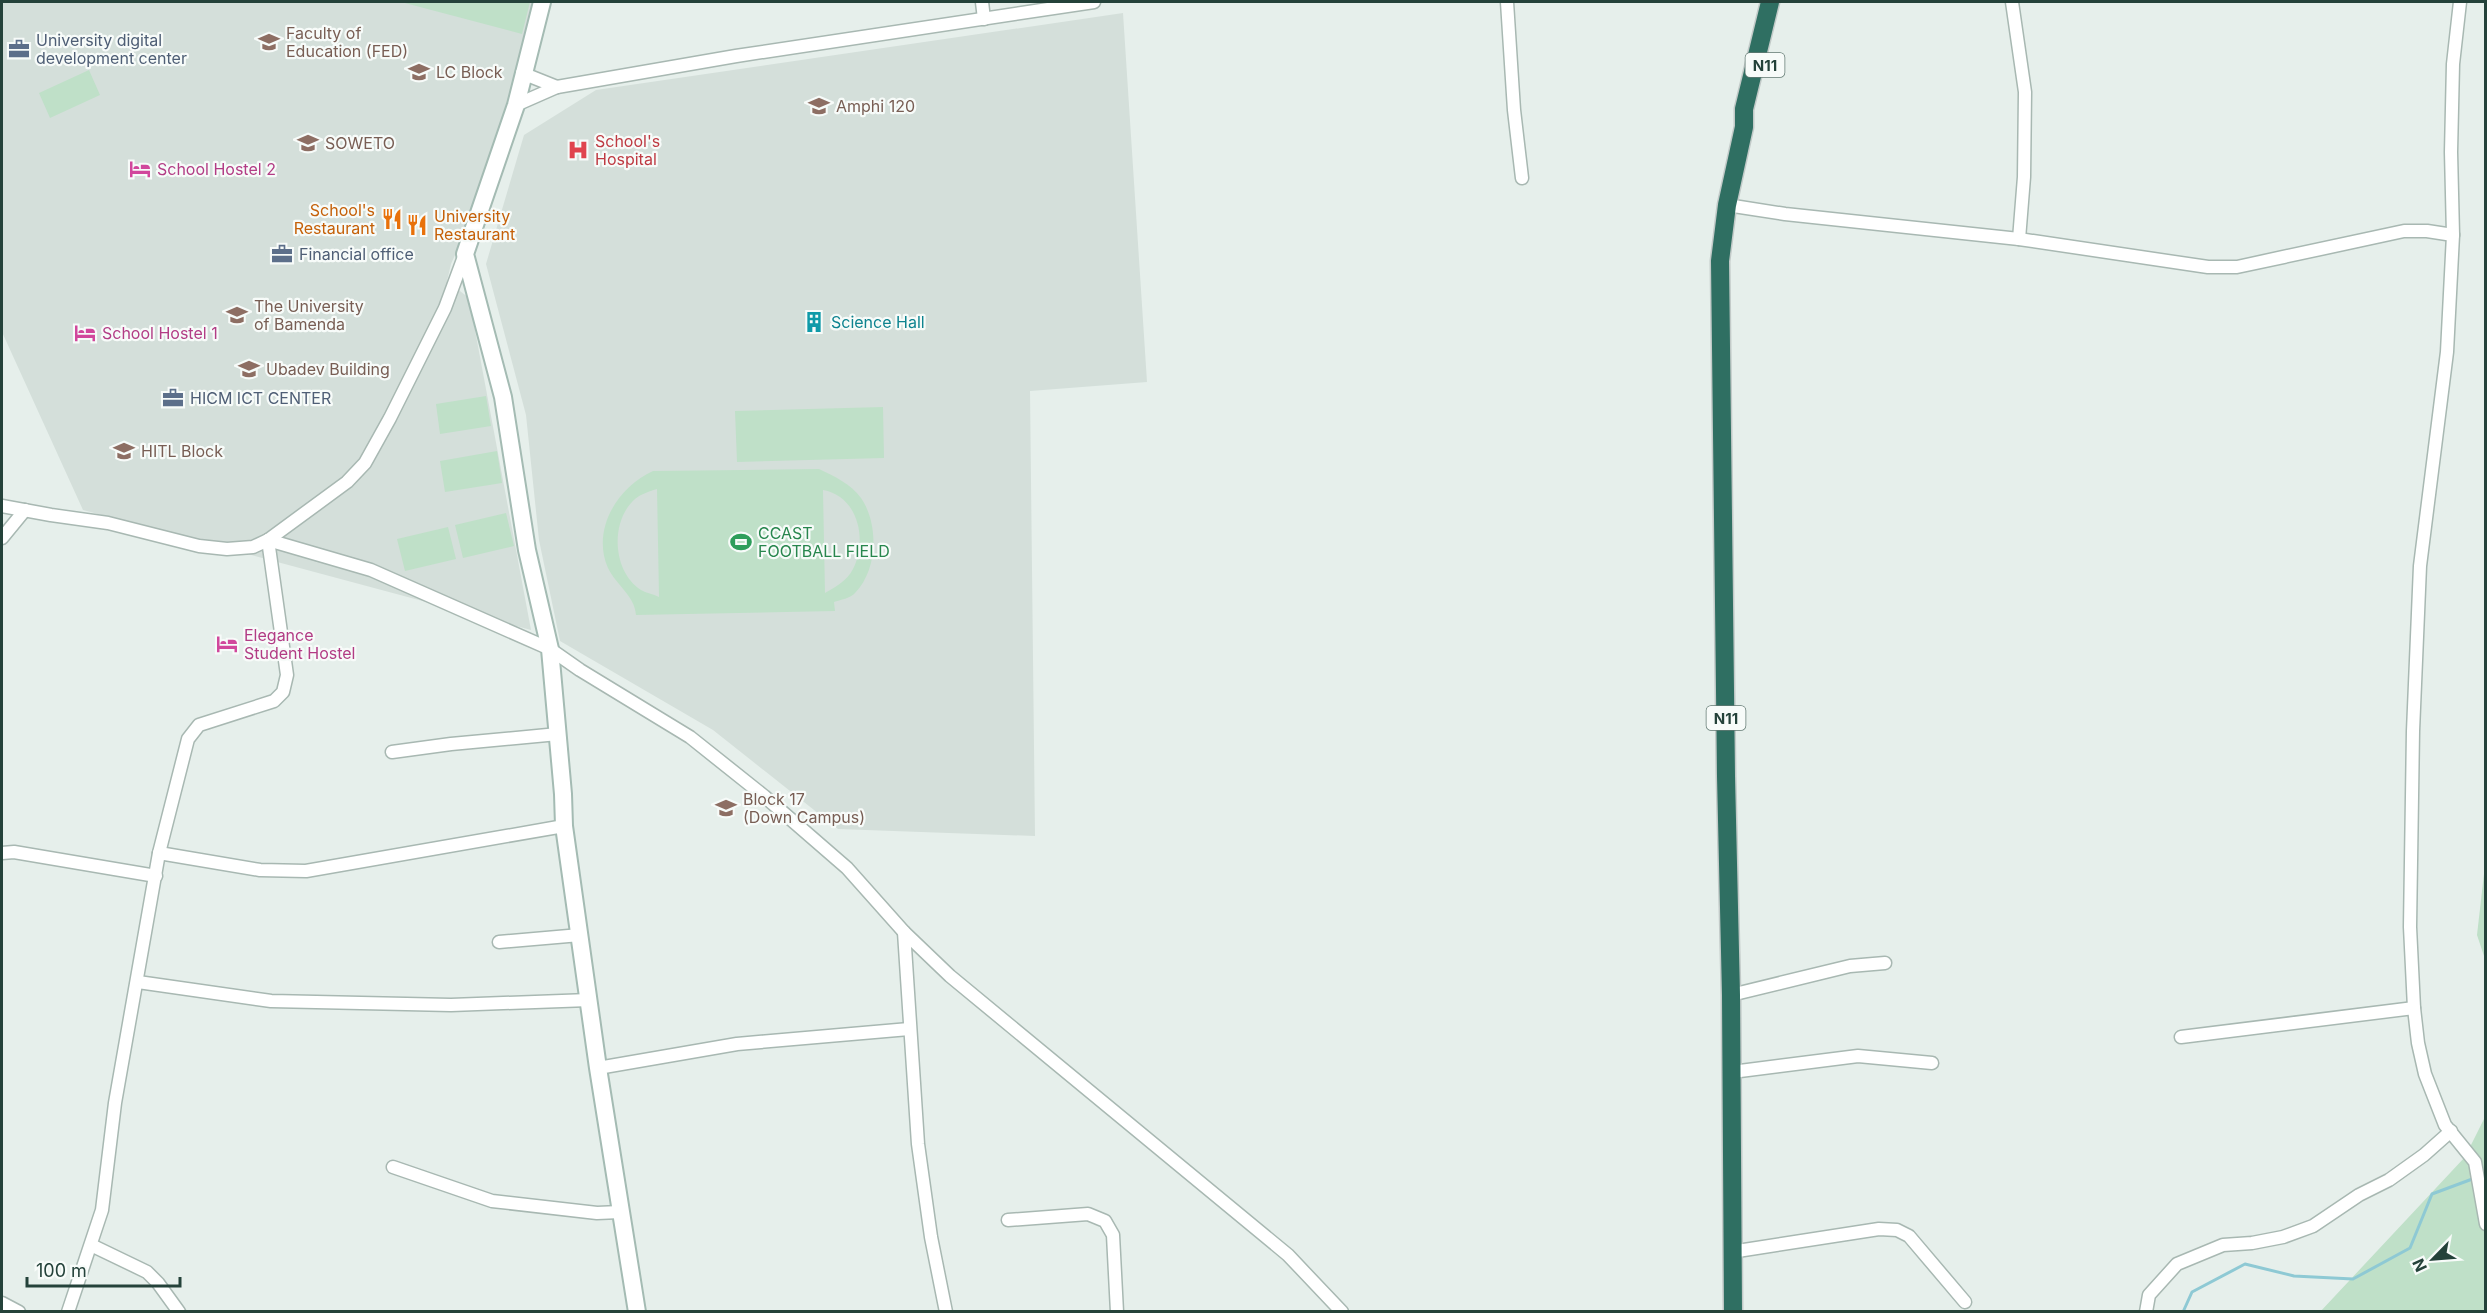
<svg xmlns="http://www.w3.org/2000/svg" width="2487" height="1313" viewBox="0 0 2487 1313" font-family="Inter,sans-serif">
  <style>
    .built { fill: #d4dfda }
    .green { fill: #bfe0c8; fill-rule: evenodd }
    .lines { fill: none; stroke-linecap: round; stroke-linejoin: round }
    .stream { stroke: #8ec9d4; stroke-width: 3 }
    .street-casing { stroke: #a8b8b2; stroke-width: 15 }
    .secondary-casing { stroke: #a4bbb3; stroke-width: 20 }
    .highway-casing { stroke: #c2cac8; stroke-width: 21 }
    .street { stroke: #fff; stroke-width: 12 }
    .secondary { stroke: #fff; stroke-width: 16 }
    .highway { stroke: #2f6f62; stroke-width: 18 }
    .labels { text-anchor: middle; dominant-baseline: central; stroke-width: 4.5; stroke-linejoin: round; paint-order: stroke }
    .shield { fill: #f7fbf9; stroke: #637a73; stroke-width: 1.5 }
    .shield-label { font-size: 15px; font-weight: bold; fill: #24423a }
    .education-label { font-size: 16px; fill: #785e54; stroke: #f7fbf9; text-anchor: start }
    .service-label { font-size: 16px; fill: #4e5e75; stroke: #f7fbf9; text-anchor: start }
    .health-label { font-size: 16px; fill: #be3a42; stroke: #f7fbf9; text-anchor: start }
    .hotel-label { font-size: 16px; fill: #b23c85; stroke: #f7fbf9; text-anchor: start }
    .food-label { font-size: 16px; fill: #c56008; stroke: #f7fbf9; text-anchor: end }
    .culture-label { font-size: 16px; fill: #0d838f; stroke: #f7fbf9; text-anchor: start }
    .leisure-label { font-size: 16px; fill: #27864d; stroke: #f7fbf9; text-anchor: start }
  </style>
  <rect width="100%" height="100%" fill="#e6efeb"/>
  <g class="built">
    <path d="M2,2h539l-42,153 -48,109 -4,17 22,17 62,332 -448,-120 -81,-178z"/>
    <path d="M1123,13l24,369 -117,9 5,445 -197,-7 -125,-99 -153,-89 -21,-101 -13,-125 -40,-151 38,-129 72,-45z"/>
  </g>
  <g class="green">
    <path d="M401,2h129l-8,32z"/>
    <path d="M89,70l11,25 -50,23 -11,-25z"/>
    <path d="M486,396l5,30 -51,8 -4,-30z"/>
    <path d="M883,407l1,51 -147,4 -2,-51z"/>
    <path d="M497,451l5,32 -57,9 -5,-31z"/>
    <path d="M819,469c15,7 32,15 42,29 18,26 17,72 -6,95 -4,5 -15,7 -21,9l1,9 -199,4c-1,-19 -20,-30 -28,-47 -17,-39 10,-81 45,-97zM657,489l2,107v1c-6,-3 -13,-4 -18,-7 -29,-19 -31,-69 -6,-91 6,-5 15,-8 22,-10zM823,490c35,6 45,50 30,79 -6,12 -18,18 -28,24z"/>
    <path d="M506,513l8,33 -51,12 -8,-33z"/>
    <path d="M448,527l8,32 -51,12 -8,-32z"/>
    <path d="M2485,865v94l-8,-24z"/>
    <path d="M2485,1117v194l-165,1 145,-155z"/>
  </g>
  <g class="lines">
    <path class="stream" d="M2183,1312l9,-20 53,-28 49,12 59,3 57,-31 22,-54 43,-16"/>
    <defs>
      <g id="street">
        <path d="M982,2l2,17"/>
        <path d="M1507,2l7,108 8,68"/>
        <path d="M2012,2l13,90 -1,85 -5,62"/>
        <path d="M2460,2l-7,62 -2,88 2,83 -6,117 -27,214 -7,165 -3,196 4,81 4,35 7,31 20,51 30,37 11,62"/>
        <path d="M522,73l35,14"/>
        <path d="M516,105l41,-18 179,-31 358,-54"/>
        <path d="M1727,205l58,9 234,25 189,28h29l167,-36h23l26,4"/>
        <path d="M2,506l49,9 57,8 91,23 28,3 26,-2 15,-7 79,-58 18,-19 25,-45 55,-110 20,-54"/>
        <path d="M2,538l23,-28"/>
        <path d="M268,540l103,30 179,79 30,21 110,67 74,59 83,72 57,64 46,44 338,279 54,57"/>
        <path d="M392,752l59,-8 107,-10"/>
        <path d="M2,853l12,-1 142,24"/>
        <path d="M159,853l101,17 46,1 258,-45"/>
        <path d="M904,932l14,212 13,93 15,75"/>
        <path d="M499,942l81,-7"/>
        <path d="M138,982l133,19 180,4 138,-5"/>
        <path d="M1731,995l119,-29 35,-3"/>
        <path d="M2181,1037l233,-29"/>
        <path d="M598,1068l139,-24 172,-15"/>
        <path d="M1732,1072l126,-16 74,7"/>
        <path d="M393,1167l99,34 105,12 23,-1"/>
        <path d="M1008,1220l80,-6 17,7 8,14 4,77"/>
        <path d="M91,1245l56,27 11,11 21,29"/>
        <path d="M1731,1252l148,-23 18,1 12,6 56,66"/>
        <path d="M2,1303l17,9"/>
        <path d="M68,1312l34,-102 13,-107 44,-250 29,-114 11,-14 75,-24 9,-9 4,-17 -19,-135"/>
        <path d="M2146,1312l3,-17 28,-31 46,-19 29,-2 31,-6 30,-11 46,-31 30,-15 35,-25 27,-24"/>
      </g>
      <path id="secondary" d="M542,2l-26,103 -51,149 38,143 24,153 23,99 13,145 1,32 34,242 39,244"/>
      <path id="highway" d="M1733,1312l-2,-317 -5,-219 -6,-515 7,-56 17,-78v-18l26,-107"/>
    </defs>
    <use href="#street" class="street-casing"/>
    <use href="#secondary" class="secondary-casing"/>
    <use href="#highway" class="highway-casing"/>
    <use href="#street" class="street"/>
    <use href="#secondary" class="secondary"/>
    <use href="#highway" class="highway"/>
  </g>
  <defs>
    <symbol id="university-bare" viewBox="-9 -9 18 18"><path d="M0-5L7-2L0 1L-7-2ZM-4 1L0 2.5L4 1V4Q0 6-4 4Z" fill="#8d6e63" stroke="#f7fbf9" stroke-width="2.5" paint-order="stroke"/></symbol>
    <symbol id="office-bare" viewBox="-9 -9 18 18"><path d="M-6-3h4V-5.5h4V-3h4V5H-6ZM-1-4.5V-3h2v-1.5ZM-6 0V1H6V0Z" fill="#5c6f8a" stroke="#f7fbf9" stroke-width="2.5" paint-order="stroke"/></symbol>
    <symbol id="hospital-bare" viewBox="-9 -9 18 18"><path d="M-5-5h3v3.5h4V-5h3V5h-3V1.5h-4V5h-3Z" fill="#e0444e" stroke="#f7fbf9" stroke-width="2.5" paint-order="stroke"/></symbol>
    <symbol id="hotel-bare" viewBox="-9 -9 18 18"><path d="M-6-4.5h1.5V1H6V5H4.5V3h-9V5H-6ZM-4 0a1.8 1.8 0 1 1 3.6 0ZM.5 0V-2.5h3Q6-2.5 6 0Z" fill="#d1479c" stroke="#f7fbf9" stroke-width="2.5" paint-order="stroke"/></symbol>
    <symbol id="restaurant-bare" viewBox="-9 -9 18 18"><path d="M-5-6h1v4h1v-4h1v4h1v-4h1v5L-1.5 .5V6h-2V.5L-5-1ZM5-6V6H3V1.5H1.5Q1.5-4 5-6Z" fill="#e8710a" stroke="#f7fbf9" stroke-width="2.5" paint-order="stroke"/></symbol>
    <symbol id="building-bare" viewBox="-9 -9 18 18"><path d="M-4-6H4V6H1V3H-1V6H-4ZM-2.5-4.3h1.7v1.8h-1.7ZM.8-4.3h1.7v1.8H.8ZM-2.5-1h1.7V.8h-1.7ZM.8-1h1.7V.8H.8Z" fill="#0f9aa8" stroke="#f7fbf9" stroke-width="2.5" paint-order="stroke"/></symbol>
    <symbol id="stadium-bare" viewBox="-9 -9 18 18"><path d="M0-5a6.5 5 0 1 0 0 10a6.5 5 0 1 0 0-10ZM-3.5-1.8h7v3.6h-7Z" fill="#2e9e5b" stroke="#f7fbf9" stroke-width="2.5" paint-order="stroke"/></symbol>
  </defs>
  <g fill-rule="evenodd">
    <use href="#university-bare" x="254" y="27" width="30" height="30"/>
    <use href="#office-bare" x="4" y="34" width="30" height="30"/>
    <use href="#university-bare" x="404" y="57" width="30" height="30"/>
    <use href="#university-bare" x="804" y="91" width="30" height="30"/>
    <use href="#university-bare" x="293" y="128" width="30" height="30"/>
    <use href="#hospital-bare" x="563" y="135" width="30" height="30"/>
    <use href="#hotel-bare" x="125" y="154" width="30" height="30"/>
    <use href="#restaurant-bare" x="377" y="204" width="30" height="30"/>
    <use href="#restaurant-bare" x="402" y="210" width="30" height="30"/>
    <use href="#office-bare" x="267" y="239" width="30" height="30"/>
    <use href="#university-bare" x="222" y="300" width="30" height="30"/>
    <use href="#building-bare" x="799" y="307" width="30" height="30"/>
    <use href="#hotel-bare" x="70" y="318" width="30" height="30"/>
    <use href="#university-bare" x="234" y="354" width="30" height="30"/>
    <use href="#office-bare" x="158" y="383" width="30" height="30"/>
    <use href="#university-bare" x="109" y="436" width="30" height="30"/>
    <use href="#stadium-bare" x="726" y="527" width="30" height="30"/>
    <use href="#hotel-bare" x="212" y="629" width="30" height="30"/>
    <use href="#university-bare" x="711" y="793" width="30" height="30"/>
  </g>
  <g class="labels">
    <g class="shield">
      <rect x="1745.5" y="53" width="39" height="24" rx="4.5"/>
      <rect x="1706.5" y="706" width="39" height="24" rx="4.5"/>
    </g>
    <g class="shield-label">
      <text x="1765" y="65">N11</text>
      <text x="1726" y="718">N11</text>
    </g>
    <g class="education-label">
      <text x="286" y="33">Faculty of<tspan x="286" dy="18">Education (FED)</tspan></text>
      <text x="436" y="72">LC Block</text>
      <text x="836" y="106">Amphi 120</text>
      <text x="325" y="143">SOWETO</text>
      <text x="254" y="306">The University<tspan x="254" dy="18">of Bamenda</tspan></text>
      <text x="266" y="369">Ubadev Building</text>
      <text x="141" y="451">HITL Block</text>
      <text x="743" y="799">Block 17<tspan x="743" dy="18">(Down Campus)</tspan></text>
    </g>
    <g class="service-label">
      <text x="36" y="40">University digital<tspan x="36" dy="18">development center</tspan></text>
      <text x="299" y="254">Financial office</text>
      <text x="190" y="398">HICM ICT CENTER</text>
    </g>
    <g class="health-label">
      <text x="595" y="141">School's<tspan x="595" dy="18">Hospital</tspan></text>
    </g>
    <g class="hotel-label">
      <text x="157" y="169">School Hostel 2</text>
      <text x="102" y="333">School Hostel 1</text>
      <text x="244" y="635">Elegance<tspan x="244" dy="18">Student Hostel</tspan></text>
    </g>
    <g class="food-label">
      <text x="375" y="210">School's<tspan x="375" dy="18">Restaurant</tspan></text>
      <text x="434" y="216" text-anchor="start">University<tspan x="434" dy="18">Restaurant</tspan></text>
    </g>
    <g class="culture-label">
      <text x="831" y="322">Science Hall</text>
    </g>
    <g class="leisure-label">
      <text x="758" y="533">CCAST<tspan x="758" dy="18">FOOTBALL FIELD</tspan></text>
    </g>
  </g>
  <rect width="2487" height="1313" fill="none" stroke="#24423a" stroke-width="6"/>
  <g transform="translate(2433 1259) rotate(245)" stroke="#f7fbf9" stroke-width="4.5" paint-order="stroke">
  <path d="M0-4.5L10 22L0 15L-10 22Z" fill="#24423a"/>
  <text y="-9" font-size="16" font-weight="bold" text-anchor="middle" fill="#24423a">N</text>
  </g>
  <path d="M27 1277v9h153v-9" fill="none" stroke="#24423a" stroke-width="3"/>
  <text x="36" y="1277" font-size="18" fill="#24423a" stroke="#f7fbf9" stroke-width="4.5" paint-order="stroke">100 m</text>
</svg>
